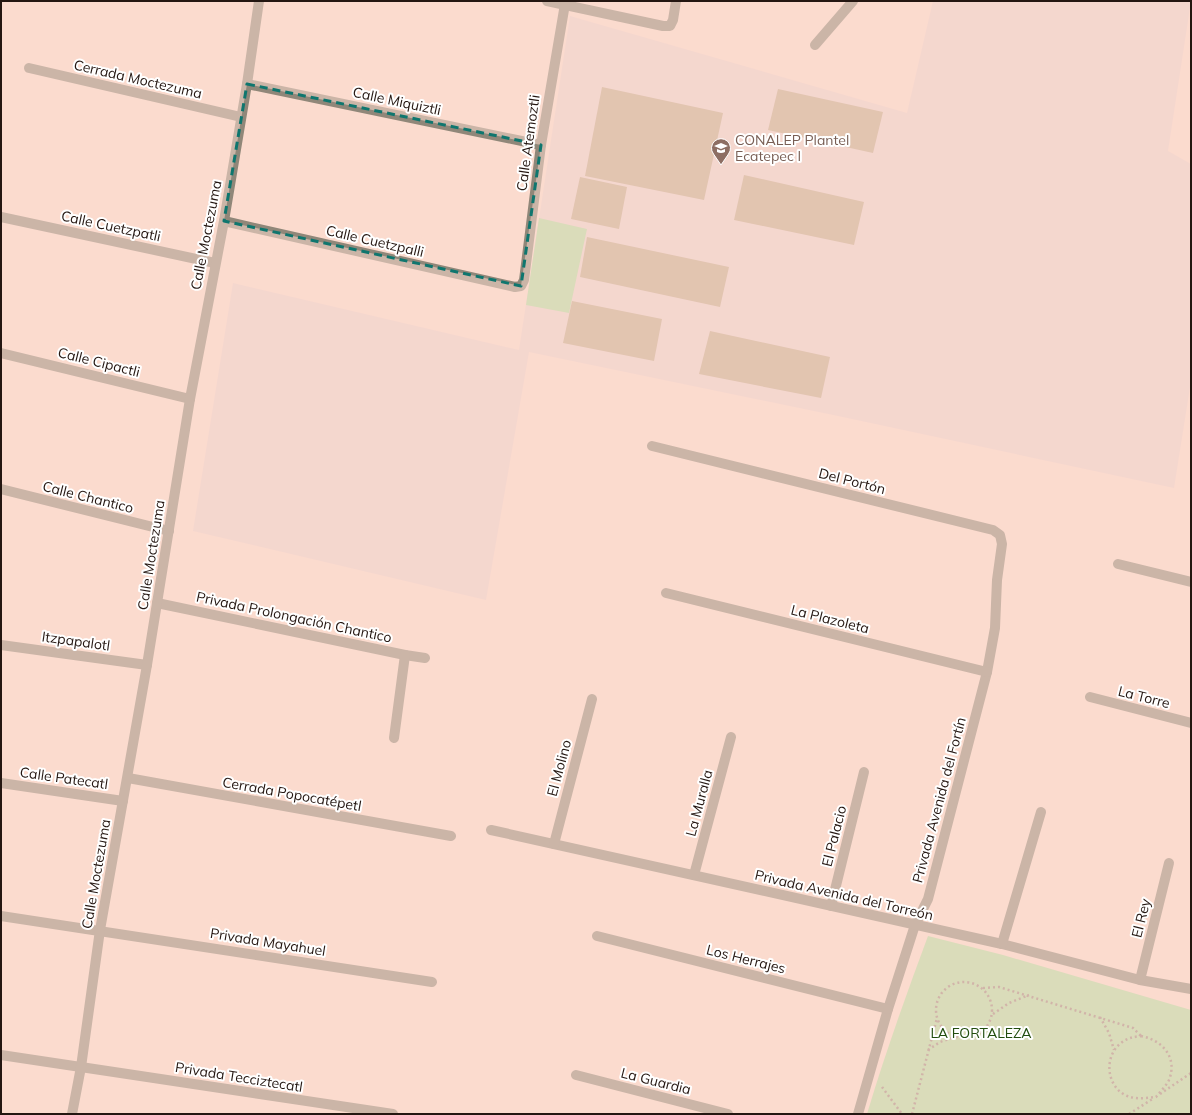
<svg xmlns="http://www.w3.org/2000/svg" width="1192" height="1115" viewBox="0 0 1192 1115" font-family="Mulish,sans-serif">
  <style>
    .education { fill: #ecd2cf }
    .green { fill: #b2dda3 }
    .building { fill: #c3aa8d }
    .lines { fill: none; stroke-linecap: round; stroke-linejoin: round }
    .path { stroke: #9e867c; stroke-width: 2.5; stroke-dasharray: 2 3; stroke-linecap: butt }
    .street { stroke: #908779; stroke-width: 10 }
    .marked { fill: none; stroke: #0f766e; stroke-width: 3; stroke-dasharray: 8 5; stroke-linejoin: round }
    .labels { text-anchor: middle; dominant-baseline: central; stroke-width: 4; stroke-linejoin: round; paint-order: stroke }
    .street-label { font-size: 14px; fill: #241611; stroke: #fff }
    .education-label { font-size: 14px; fill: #785e54; stroke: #fff; text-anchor: start }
    .park-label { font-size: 14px; fill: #224d0e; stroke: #fff }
  </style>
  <rect width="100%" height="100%" fill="#fbdbce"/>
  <path class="education" d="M933,1h258l-23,150 23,13v217l-17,107 -336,-72 -309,-64 -43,248 -293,-69 40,-248 286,67 51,-334 337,97z"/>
  <g class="green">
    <path d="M539,218l48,11 -18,84 -43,-8z"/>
    <path d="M928,936l75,19 188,55v104h-324c18,-60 39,-119 61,-178z"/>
  </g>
  <g class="building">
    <path d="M602,87l121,26 -19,87 -119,-24z"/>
    <path d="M778,89l105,23 -10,41 -105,-23z"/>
    <path d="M744,175l120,27 -10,43 -120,-25z"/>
    <path d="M580,177l47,10 -8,42 -48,-10z"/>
    <path d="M587,237l142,30 -9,40 -140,-30z"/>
    <path d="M572,301l90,18 -8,42 -91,-18z"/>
    <path d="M710,331l120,26 -9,41 -122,-24z"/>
  </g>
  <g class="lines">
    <g class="path">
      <circle cx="964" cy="1010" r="28"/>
      <path d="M983,988l16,-1 134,41 8,8"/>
      <path d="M993,1014l16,-11 20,-8"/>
      <path d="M1100,1017l9,16 5,17"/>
      <path d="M1141,1036c21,4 37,21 28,44 -3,6 -9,12 -13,17 -10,1 -21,3 -31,-2 -19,-10 -21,-39 -4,-52 6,-5 12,-6 20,-7z"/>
      <path d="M928,1050l12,-8 15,-5"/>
      <path d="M882,1087l20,27"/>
      <path d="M1160,1094l31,-21"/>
      <path d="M912,1114l25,-96"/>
      <path d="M1129,1114l25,-16"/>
    </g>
    <g class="street">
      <path d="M547,1l116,25h7l3,-6 3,-19"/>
      <path d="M815,45l38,-44"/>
      <path d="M29,68l212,49"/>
      <path d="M247,84l294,61"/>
      <path d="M1,217l214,46"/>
      <path d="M224,221l291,66 6,-1 3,-6 17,-135 24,-141"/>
      <path d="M1,353l189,46"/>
      <path d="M652,446l341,84 7,5 2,9 -5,36 -2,48 -8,44 -59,227 -13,26 -27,84 -30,105"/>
      <path d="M1,489l168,42"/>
      <path d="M1118,564l73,18"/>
      <path d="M666,593l321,79"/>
      <path d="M157,603l248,52 20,3"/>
      <path d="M1,645l146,20"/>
      <path d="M1090,697l101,26"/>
      <path d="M394,738l11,-83"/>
      <path d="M128,778l323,58"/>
      <path d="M1,783l122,18"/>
      <path d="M491,830l511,114 138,36 51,9"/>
      <path d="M554,844l38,-145"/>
      <path d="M694,875l37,-138"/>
      <path d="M831,906l33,-134"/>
      <path d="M1,916l431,66"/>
      <path d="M597,936l291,73"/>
      <path d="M1002,944l39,-132"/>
      <path d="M1140,980l29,-117"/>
      <path d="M1,1055l392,59"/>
      <path d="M576,1075l152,39"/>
      <path d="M72,1114l9,-47 19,-137 47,-265 43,-266 34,-178 23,-137 12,-83"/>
    </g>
  </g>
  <path d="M0 0H1192V1115H0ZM247,84l294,61 -20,141 -297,-65z" fill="#fbdbce" fill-opacity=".55" fill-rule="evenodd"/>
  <path class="marked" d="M247,84l294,61 -20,141 -297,-65z"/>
  <defs>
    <symbol id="school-pin" viewBox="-11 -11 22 30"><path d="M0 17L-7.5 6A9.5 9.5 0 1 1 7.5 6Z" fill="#8d6e63" stroke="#fff"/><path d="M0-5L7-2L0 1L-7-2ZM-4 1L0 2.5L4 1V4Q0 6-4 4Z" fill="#fff"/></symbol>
  </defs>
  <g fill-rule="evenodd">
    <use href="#school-pin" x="710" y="137" width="22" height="30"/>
  </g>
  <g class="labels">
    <g class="street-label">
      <text transform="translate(138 79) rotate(13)">Cerrada Moctezuma</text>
      <text transform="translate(397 101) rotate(12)">Calle Miquiztli</text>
      <text transform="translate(528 143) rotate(-82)">Calle Atemoztli</text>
      <text transform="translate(111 226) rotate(12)">Calle Cuetzpatli</text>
      <text transform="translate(206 235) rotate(-79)">Calle Moctezuma</text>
      <text transform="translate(375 241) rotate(13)">Calle Cuetzpalli</text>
      <text transform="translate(99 362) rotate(14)">Calle Cipactli</text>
      <text transform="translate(852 481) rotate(14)">Del Portón</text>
      <text transform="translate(88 497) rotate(14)">Calle Chantico</text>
      <text transform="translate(151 555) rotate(-81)">Calle Moctezuma</text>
      <text transform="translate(294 617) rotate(12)">Privada Prolongación Chantico</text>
      <text transform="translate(830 619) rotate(14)">La Plazoleta</text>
      <text transform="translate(76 641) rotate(8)">Itzpapalotl</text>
      <text transform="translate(1144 697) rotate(14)">La Torre</text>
      <text transform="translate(559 768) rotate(-75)">El Molino</text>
      <text transform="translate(64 778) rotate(8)">Calle Patecatl</text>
      <text transform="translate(292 794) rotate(10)">Cerrada Popocatépetl</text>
      <text transform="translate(939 800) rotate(-75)">Privada Avenida del Fortín</text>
      <text transform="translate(699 803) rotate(-75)">La Muralla</text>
      <text transform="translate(834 836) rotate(-76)">El Palacio</text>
      <text transform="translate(96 874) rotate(-80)">Calle Moctezuma</text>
      <text transform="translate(844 895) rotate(13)">Privada Avenida del Torreón</text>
      <text transform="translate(1141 918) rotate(-76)">El Rey</text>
      <text transform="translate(268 942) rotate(9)">Privada Mayahuel</text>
      <text transform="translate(746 959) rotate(14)">Los Herrajes</text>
      <text transform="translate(239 1077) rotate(9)">Privada Tecciztecatl</text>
      <text transform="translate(656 1081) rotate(14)">La Guardia</text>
    </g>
    <g class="education-label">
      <text x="735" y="140">CONALEP Plantel<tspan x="735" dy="16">Ecatepec I</tspan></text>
    </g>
    <g class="park-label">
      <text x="981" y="1033">LA FORTALEZA</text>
    </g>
  </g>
  <rect width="1192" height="1115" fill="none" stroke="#241611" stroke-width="4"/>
</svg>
